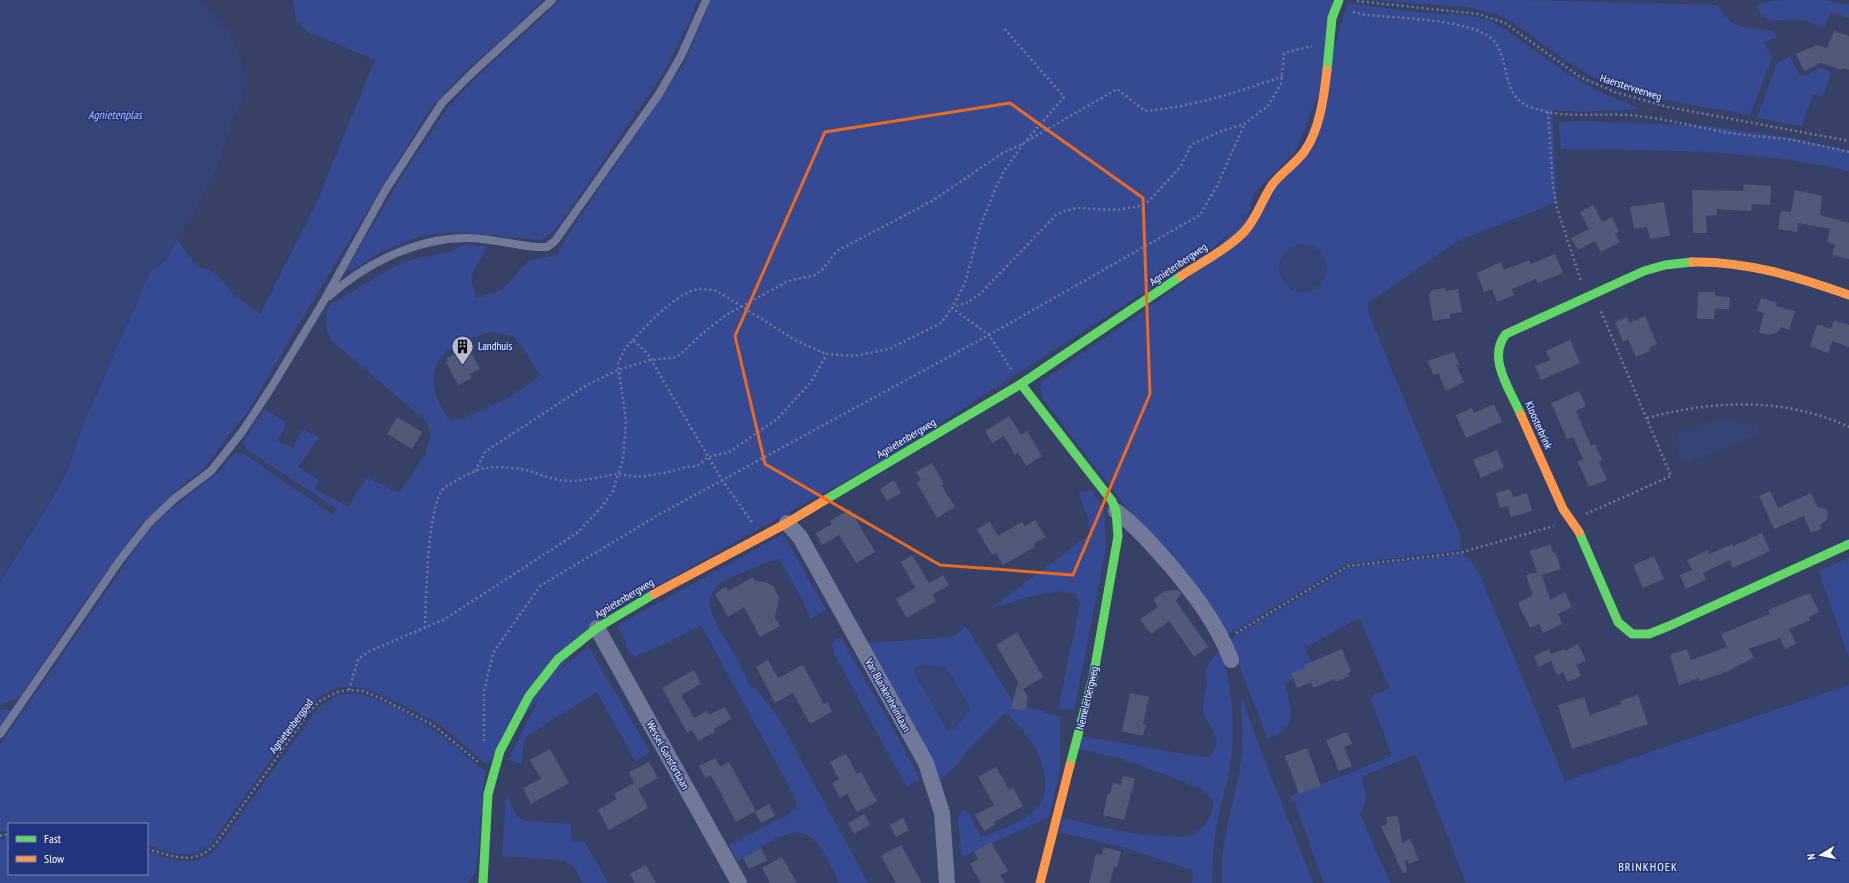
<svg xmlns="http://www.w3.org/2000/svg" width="1849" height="883" viewBox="0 0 1849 883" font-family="'PT Sans Narrow',sans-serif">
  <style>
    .green { fill: #354a93; fill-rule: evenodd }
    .water { fill: #364377 }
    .building { fill: #505978 }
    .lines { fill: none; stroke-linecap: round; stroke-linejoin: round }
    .path { stroke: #727897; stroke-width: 2.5; stroke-dasharray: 2 3; stroke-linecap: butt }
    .lane { stroke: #727897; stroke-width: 8 }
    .street { stroke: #727897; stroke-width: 16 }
    .fast { stroke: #63d668; stroke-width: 9 }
    .slow { stroke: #ff974d; stroke-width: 9 }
    .marked { fill: none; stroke: #ea6a24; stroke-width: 3; stroke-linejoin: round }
    .labels { text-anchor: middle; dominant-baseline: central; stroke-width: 3; stroke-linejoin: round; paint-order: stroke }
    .street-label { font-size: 11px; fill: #fff; stroke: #22347d }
    .poi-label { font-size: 11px; fill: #fff; stroke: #22347d; text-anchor: start }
    .water-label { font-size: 12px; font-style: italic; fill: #b1beee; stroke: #22347d }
    .neighbourhood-label { font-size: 12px; letter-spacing: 1px; fill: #fff; stroke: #22347d }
  </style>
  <rect width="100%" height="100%" fill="#374168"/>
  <g class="green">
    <path d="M293,0h250l-34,33 -44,38 -36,39 -128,210 -50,87 -48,62 -23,18 -42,41 -70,97 -49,73 -19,7v-123l51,-81 18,-34 12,-37 69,-158 16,-12 11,-20 19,25 20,9 16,19 28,21 56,-110 59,-144 -69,-29 -10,-11z"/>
    <path d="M561,0h137l-8,21 -26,51 -96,141 -17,21 -11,6c-32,-2 -84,-12 -113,-5 -19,5 -38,13 -55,22 -8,5 -16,14 -26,13l59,-99 42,-62 22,-25z"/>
    <path d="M711,0h622l-13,90 -25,62 -41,41 -4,16 -11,16 -26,23 -332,213 -283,158 -111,146c-14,-10 -25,-22 -38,-33 -14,-11 -31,-19 -48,-28 -35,-17 -64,-30 -94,5l-94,132c-19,23 -42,11 -66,4v-21h-138v6l-9,2v-88l139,-200 14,-18 17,-16 50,-39 14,-18 10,1 89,61 4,-6 -91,-60 -3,-7 21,-33 22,13 -8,20 15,6 9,-19 17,8 -21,30 21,13 -5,8 34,19 19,-30 32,16 26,-38 6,-21 -5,-13 -95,-81c-6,-12 -6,-21 -3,-34l69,-41 20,-7 33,-6 15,-8 22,3 -16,29 5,22c9,-2 19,-5 27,-10 10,-7 16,-20 27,-27 9,-5 19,-3 28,-7l7,-15 119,-175zM490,332l25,5 25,38c-26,23 -56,36 -89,47 -20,-26 -28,-56 4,-77 10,-6 24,-9 35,-13z"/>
    <path d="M1374,0h147l195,5c5,5 9,12 14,16 12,10 31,6 45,12l2,4 -13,5 8,16 -22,57 -102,-18 -46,-15 -33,-19 -55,-40 -18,-9 -31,-7z"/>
    <path d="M1782,0h44l23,5v13l-18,-6 -7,15c-7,-2 -14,-6 -21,-7 -16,-4 -36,9 -46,-12l1,-3 8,-3z"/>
    <path d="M1348,3l75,10 43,2 23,5 20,12 52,37 36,22 43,18 -63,3 -25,-2 5,92 -97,38 -92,63v9l92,223 1,15 -114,14 -121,72 -23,-38 -75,-89 -86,-111 -2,-11 3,-6 139,-97 117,-121zM1293,247l29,6c14,24 -7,48 -32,36l-8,-33z"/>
    <path d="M1790,56l10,21 21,-9 10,4 -8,24 -10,-2 -11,32 -45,-8 20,-55z"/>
    <path d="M1583,121l125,5 84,12 57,12v21c-94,-23 -191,-20 -288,-22l-2,-27z"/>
    <path d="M1091,490l13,20 2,37 -32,164 -16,-3 21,-98 1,-7 -4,-9c-24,-8 -63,8 -86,15l99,-74 -1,-17 -9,-25z"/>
    <path d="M783,534l43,76 -16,9 -6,-17 -25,-43c-13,2 -22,8 -34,13 -12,4 -30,10 -34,24 -6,18 18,47 26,63 5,9 9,18 14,28l4,1 23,29 90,166h-29c-31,-71 -44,-56 -101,-22l-9,-16 59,-30 8,-7 1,-6 -16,-31 -80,-146 -32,17 -35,15c-10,-8 -6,-18 -16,-28l2,-5z"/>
    <path d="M1463,554l8,7 8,12 86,208 284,-96v198h-383l-50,-129 -55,23 6,21 -7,16 30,69h-66l-29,-80 -5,-6 102,-41 -22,-59 20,-9 -31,-70 -55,30 7,13 -7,8 -19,15c6,26 13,43 -17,55l-38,-96v-4l119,-71z"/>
    <path d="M1849,558v100l-30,-87z"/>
    <path d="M966,626l47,76 47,15v53l-11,47 -87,40 -4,-38 6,-10 6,5 11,23c19,-6 43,-15 57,-30 6,-6 7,-14 7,-22 0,-31 -19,-52 -39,-73l-42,42 -4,8 -24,22 -79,-140 96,-7zM914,672l53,42 -15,17h-3l-3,-3z"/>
    <path d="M841,638l52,90 27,52 -14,6 -72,-133 -2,-9 3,-4z"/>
    <path d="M588,646l62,106 -15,9 -38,-69 -70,44 -4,10 -2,17 -13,-3 39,-78z"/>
    <path d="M1220,650c11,32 15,66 12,100 -2,26 -11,52 -16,78 -3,18 -4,37 -4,55h-20l1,-9 -2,-4 -68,-23 -64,-15 3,-15c35,10 70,18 106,19 6,0 14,2 19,1 16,-5 27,-21 26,-37l-12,-11 -32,-13 -53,-19 -38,-8 3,-13 120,21h8c17,-20 1,-26 -5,-44 -4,-10 3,-21 3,-31 0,-5 -2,-10 0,-15 2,-6 9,-12 13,-17z"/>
    <path d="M355,693c24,4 67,27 87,43 15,11 28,25 43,35l-9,101 -9,11h-467v-44l9,-2v37h138v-22c27,8 51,19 72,-7l98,-136 21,-14z"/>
    <path d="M1241,696c22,63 48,124 72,187h-91c-3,-46 16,-87 20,-132 1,-19 0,-37 -1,-55z"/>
    <path d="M8,709l3,2 -11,15v-16z"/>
    <path d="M506,792l9,22 9,7 47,3 1,18 12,-1 24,42h-25l-8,-15 -11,-8 -62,-4z"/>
  </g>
  <g class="water">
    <path d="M0,0h198l31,33 10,19 5,23 -1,23 -12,28 -17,50 -48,84 -16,12 -69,158 -12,37 -18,34 -51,81z"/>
    <circle cx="1303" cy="268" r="24"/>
    <path d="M1730,419l27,7 2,3 -2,5 -69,29c-10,-3 -11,-10 -13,-19l5,-11 37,-13z"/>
    <path d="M923,665l23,2 25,42 -19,22h-3l-3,-3 -32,-56v-4z"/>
  </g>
  <g class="building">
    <path d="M1834,31l15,5v34l-6,-2 -1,2 -21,-7 -17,8 -8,-17 21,-9 10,3z"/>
    <path d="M1744,184l27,2 -1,19 -18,-1 -1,7 -34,-2v6l-11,1 1,17h-14l-1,-43 51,1z"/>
    <path d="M1795,190l27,6 -2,19 29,8v36l-17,-4 3,-11 -8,-2 3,-13 -32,-6 -1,9 -19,-3 3,-18 10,1z"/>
    <path d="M1664,202l6,34 -20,3 -3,-12 -13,2 -4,-22z"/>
    <path d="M1593,205l9,17 10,-5 7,15 -4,1 5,9 -19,10 -6,-11 -17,9 -7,-12 18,-9 -9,-17z"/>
    <path d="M1555,254l8,19 -25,10 -2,-4 -24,10 2,6 -17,7 -5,-13 -8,3 -7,-19 24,-11 3,8 25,-10 2,4z"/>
    <path d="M1445,288l1,3 12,-2 4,23 -12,2v4l-17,3 -4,-27h2v-4z"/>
    <path d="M1698,292h17v4l15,1 -1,12h-14l-1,10h-17z"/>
    <path d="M1761,298l16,5 -1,3 19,5 -6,19 -8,-3 -3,5 -9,3 -10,-3 5,-19 -7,-2z"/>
    <path d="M1645,316l12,28 -8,4 1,3 -14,6 -8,-18 -5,3 -8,-20 12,-5 2,6z"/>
    <path d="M1834,320l15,5v22l-17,-6 -4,12 -18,-7 7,-22 14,5z"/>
    <path d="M1570,340l10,23 -39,17 -6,-14 15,-6 -4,-9z"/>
    <path d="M459,352l3,7 10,-5 8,15 -10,5 2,4 -14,7 -12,-23 2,-1 -1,-3z"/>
    <path d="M1454,352l5,12 -3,1 8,17 -18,9 -8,-18 -4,2 -7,-14z"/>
    <path d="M1579,391l7,15 -10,5 15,35 4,-2 7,16 -3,2 8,18 -18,7 -11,-25 5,-3 -10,-22 -6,2 -16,-36z"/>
    <path d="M1494,404l8,18 -36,16 -10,-23 16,-7 2,5z"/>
    <path d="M1009,416l12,19 6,-4 15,25 -16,10 -8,-13 -3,2 -11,-19 -12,7 -7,-12z"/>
    <path d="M397,417l25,15 -10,17 -25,-15z"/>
    <path d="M1497,450l7,17 -23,11 -8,-18z"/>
    <path d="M932,463l12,21 -2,2 13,21 -18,11 -20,-35 4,-3 -5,-8z"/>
    <path d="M894,480l7,13 -14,8 -7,-12z"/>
    <path d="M1510,489l3,8 14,-4 5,18 -21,6 -3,-11 -8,2 -4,-15z"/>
    <path d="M1770,491l8,17 33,-15 6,14 8,2 3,3 -1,7 -7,6 1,4 -10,4 -7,-17 -30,13 -15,-33z"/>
    <path d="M850,509l25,43 -19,11 -17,-28 -17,10 -6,-12 16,-9 -2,-3z"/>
    <path d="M1035,520l11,17 -13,7 2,3 -32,18 -7,-12 -4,2 -15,-26 13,-7 8,14 24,-14 3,4z"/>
    <path d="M1762,533l8,18 -37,17 -3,-8 -27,13 3,7 -20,9 -6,-14 12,-5 -5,-10 21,-10 1,4 24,-10v2z"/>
    <path d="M1551,544l2,9 2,-1 6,17 -19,6 8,25 15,-8 7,15 -14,7 4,10 -19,9 -4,-9 -9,4 -12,-25 15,-8 -7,-20 11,-3 -7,-21z"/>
    <path d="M912,555l17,28 14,-8 6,10 -17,10 4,6 -29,17 -11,-19 19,-11 -14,-26z"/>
    <path d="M1654,556l10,23 -21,9 -10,-23z"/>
    <path d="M753,577l2,4 10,1 8,4 6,11 -4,21 5,8 -20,11 -16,-30 -16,10 -13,-23 11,-8 2,5z"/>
    <path d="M1178,590l3,3 -5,8 32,46 -14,10 -25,-36 -18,13 -11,-15 18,-12 -5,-8 12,-8z"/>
    <path d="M1810,593l9,19 -10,5 1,3 -21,9 7,15 -11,5 -5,-11 -31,11 5,9 -21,10 1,1 -34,12 -1,-3 -20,7 -9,-30 17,-6 4,11 36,-13 -6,-13 49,-20 -2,-4z"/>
    <path d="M1017,632l26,45 -20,12 5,8 -3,14 -14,-3 7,-26 -22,-37z"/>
    <path d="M1578,644l8,17 -10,4 5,11 -13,6 -5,-10 -6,3 -6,-14 -12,6 -5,-11 15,-7 2,5 13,-5 1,2z"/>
    <path d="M1342,649l9,23 -3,1 1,3 -13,6 -1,-3 -22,9 -2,-6 -14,6 -6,-15 14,-5 -1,-3z"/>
    <path d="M768,660l10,18 25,-13 21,39 3,-2 5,10 -22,12 -17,-31 -18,10 -19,-36z"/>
    <path d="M694,670l7,14 -20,11 13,23 13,-7 2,4 16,-8 6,12 -17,10 1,3 -17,9 -6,-11 -5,2 -25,-44z"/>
    <path d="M1130,693l19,4 -6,27 3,1 -3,11 -21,-5z"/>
    <path d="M1638,695l10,29 -76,25 -14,-44 26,-8 6,18 31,-11 -1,-3z"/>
    <path d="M1347,732l5,12 -8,3 8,19 -13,5 -13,-31z"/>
    <path d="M1307,748l14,38 -22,8 -14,-38z"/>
    <path d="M550,749l19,34 -38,21 -8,-16 18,-9 -11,-19z"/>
    <path d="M846,754l11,20 4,-2 16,29 -20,11 -10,-18 -7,4 -8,-15 7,-4 -9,-17z"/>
    <path d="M715,758l5,9 9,-5 27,49 -20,11 -25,-47 -6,3 -6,-12z"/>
    <path d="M649,762l9,16 -20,11 10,19 -39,22 -11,-20 19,-11 -3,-5 20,-11 -5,-11z"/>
    <path d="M996,767l13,23 4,-2 10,18 -29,16 1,3 -11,6 -9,-16 19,-10 -16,-28z"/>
    <path d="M1123,776l12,3 -11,41 -21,-5 5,-22 2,1 3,-11 8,2z"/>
    <path d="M769,804l6,12 -14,7 -6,-11z"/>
    <path d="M864,814l6,11 -16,9 -6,-11z"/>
    <path d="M1398,816l4,27 8,-4 9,21 -10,4 -3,-4 -1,1 2,11 -4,1 -22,-47 6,-1 -1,-8z"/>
    <path d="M903,818l6,12 -13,7 -6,-12z"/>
    <path d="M991,842l17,29 -8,4 5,8h-24l-11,-19 8,-5 -4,-7z"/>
    <path d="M901,845l21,38h-26l-15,-27z"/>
    <path d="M1104,847l17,5 -4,15h-3l-4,16h-21l7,-29 6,1z"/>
    <path d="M761,848l6,12 -18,9 -6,-11z"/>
    <path d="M782,857l15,26h-27l-8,-15z"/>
    <path d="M646,865l10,18h-21l-5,-9z"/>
  </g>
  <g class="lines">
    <g class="path">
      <path d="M1357,1l121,13 27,9 75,54 35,15 53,15 181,34"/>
      <path d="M1353,12l13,3c30,3 104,4 126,24 19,19 8,57 38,68 32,12 66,6 99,8 34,3 67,12 101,18 19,3 38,4 57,6 21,4 41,8 62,13"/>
      <path d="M1548,112l5,74 4,22 24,73"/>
      <path d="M1027,141l90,-52 28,22c46,-4 94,-19 138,-35"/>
      <path d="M633,340c14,-15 44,-48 66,-51 6,0 12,1 18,2l78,49 31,14"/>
      <path d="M1011,369l-22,-34 -37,-27 13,-25 15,-56 16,-40 8,-16 19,-27"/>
      <path d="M1647,418c67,-18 138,-21 202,9"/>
      <path d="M475,471l11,-20 101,-66 31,-15 32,-10 27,-3 33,-30 18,-13 60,-33 27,-6 7,-5 15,-19 95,-50 69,-47 23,-11 40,-46 -61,-70"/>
      <path d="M1586,514l85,-38 -71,-167"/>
      <path d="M425,628c1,-26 2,-124 19,-140 3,-3 9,-5 13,-8 24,-13 29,-14 57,-12 15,1 27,8 41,11 20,5 43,-2 63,-5l5,-14 3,-39 -8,-57 6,-14 9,-10 14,13 75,127 30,42"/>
      <path d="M1236,633l112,-67 111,-13 95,-27"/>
      <path d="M349,690l9,-31 12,-8 75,-32 132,-86 23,-24 13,-18 5,-17 20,3 27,-4 21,-6 11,-1 11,-9 21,-5 48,-33 34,-37 16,-28 27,2 35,-7 52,-26 11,-15 16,-6 13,-9 75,-78 8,-4 14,-3 39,2 22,-4 10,-5 32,-35 10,-21 28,-13 25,-8 24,-18 13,-22 3,-31 28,-7"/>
      <path d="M484,741v-49l9,-39 47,-67 120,-72 329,-179 211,-120 17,-29 27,-61"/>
      <path d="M0,836l9,-2"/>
      <path d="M147,849c26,7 49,18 69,-6l94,-132 10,-10 17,-9 12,-2 14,1 17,7 53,27 45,37"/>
    </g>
    <g class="lane">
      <path d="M329,296c36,-32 85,-57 135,-58 20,-1 51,7 72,9h11l8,-6 104,-147 22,-38 25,-56"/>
      <path d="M0,734l120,-174 29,-37 25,-24 37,-28 31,-39 27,-41 56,-92 61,-110 56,-86 29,-29 81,-74"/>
    </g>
    <g class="street">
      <path d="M1116,511c21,16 37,35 54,54 25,30 47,58 61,95"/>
      <path d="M787,523l13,14 126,226 16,50 5,70"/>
      <path d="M597,628l142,255"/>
    </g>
    <g class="fast">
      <path d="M1327,70l5,-52 7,-18"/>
      <path d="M1021,384l91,117 4,10 2,25 -25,142 -23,87"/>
      <path d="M1521,415c-10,-24 -35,-57 -15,-81l138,-63 21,-6 27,-3"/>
      <path d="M825,500l196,-116 160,-108"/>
      <path d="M1579,532l39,90 14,12h17l20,-8 180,-82"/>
      <path d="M483,883l5,-89 12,-43 29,-55 29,-37 39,-31 57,-34"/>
    </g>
    <g class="slow">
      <path d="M1692,262c55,-1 106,15 157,33"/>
      <path d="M1181,276c19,-13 54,-31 67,-49 10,-13 15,-29 24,-42 9,-12 23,-21 32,-33 16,-22 20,-56 23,-82"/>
      <path d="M1521,415l42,94 16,23"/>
      <path d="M654,594l133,-71 38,-23"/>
      <path d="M1040,883l30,-118"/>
    </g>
  </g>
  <path class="marked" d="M1010,103l133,95 7,196 -77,181 -133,-10 -175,-101 -30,-128 90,-204z"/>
  <defs>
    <symbol id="building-pin" viewBox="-11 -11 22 30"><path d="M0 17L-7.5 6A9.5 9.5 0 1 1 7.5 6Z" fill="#b9bcca" stroke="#22347d"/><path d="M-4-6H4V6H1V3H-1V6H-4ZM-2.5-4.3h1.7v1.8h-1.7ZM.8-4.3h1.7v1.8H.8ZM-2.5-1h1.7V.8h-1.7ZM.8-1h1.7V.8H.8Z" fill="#111"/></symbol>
  </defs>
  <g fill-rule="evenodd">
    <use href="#building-pin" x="450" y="334" width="25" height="34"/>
  </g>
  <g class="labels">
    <g class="street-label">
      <text transform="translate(1631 87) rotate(18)">Haersterveerweg</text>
      <text transform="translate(1178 264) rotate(-34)">Agnietenbergweg</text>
      <text transform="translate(1539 425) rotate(66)">Kloosterbrink</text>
      <text transform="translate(906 438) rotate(-31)">Agnietenbergweg</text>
      <text transform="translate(624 598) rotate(-31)">Agnietenbergweg</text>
      <text transform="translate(888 695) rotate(61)">Van Blankenheimlaan</text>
      <text transform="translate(1087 698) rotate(-77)">Nemelerbergweg</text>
      <text transform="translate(291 726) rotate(-53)">Agnietenbergpad</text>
      <text transform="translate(668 755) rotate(61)">Wessel Gansfortlaan</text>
    </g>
    <g class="poi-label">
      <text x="478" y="346">Landhuis</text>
    </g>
    <g class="water-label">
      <text x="115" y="114">Agnietenplas</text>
    </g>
    <g class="neighbourhood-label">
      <text x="1648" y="866">BRINKHOEK</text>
    </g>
  </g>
  <rect x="8" y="823" width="140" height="52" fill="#22347d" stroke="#7a85b1"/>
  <rect x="16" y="836" width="20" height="6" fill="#63d668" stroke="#7a85b1"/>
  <text x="44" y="843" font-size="12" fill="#ffffff">Fast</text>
  <rect x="16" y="856" width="20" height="6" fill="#ff974d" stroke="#7a85b1"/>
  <text x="44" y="863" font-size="12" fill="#ffffff">Slow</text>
  <g transform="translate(1821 855) rotate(260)" stroke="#22347d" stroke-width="3" paint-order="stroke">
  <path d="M0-3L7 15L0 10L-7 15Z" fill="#ffffff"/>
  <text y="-6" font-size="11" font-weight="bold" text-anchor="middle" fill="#ffffff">N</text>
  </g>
</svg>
